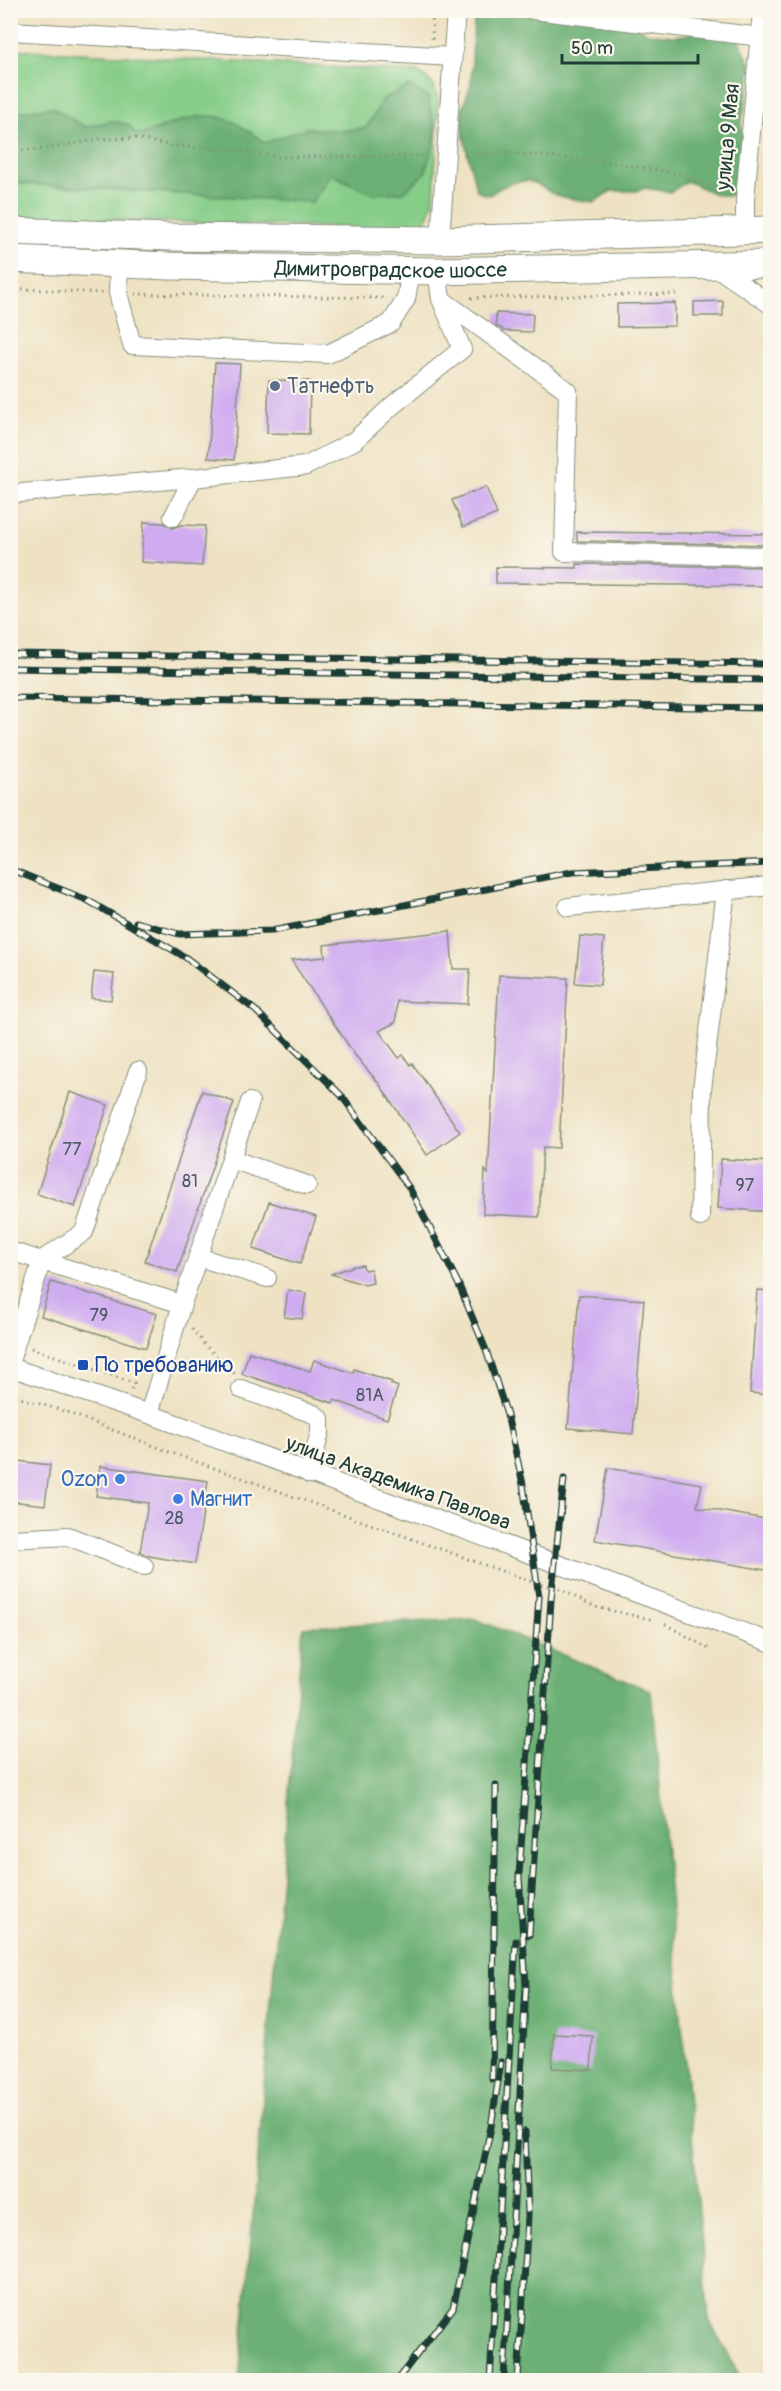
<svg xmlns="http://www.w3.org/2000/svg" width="781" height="2391" viewBox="0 0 781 2391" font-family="Pangolin,sans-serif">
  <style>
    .green { fill: #86cd88; stroke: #52855e; stroke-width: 1.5 }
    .forest { fill: #6cb074; stroke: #467654; stroke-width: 1.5 }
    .building { fill: #cfacf0 }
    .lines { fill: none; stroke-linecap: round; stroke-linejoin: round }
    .minor-casing { stroke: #86907c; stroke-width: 20 }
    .highway-casing { stroke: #86907c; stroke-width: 29 }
    .path { stroke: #86907c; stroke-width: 3; stroke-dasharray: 1.5 4.5; stroke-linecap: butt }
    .minor { stroke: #fff; stroke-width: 18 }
    .highway { stroke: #fff; stroke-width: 27 }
    .rail-casing { stroke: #1f3d34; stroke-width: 7 }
    .rail { stroke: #fbf7ec; stroke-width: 4.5; stroke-dasharray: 14; stroke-linecap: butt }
    .service-dot { fill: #5c6f8a; stroke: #fbf7ec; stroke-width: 2 }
    .transit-dot { fill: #1a4fb4; stroke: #fbf7ec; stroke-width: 2 }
    .shop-dot { fill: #3f7fe0; stroke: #fbf7ec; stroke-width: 2 }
    .labels { text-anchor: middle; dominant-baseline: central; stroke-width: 4.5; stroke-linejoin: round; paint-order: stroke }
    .number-label { font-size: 18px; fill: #4b5963 }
    .street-label { font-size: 21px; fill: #1f3d34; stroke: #fbf7ec }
    .service-label { font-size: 21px; fill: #4e5e75; stroke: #fbf7ec; text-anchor: start }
    .transit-label { font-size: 21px; fill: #164399; stroke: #fbf7ec; text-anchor: start }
    .shop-label { font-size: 21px; fill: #366cbe; stroke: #fbf7ec; text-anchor: end }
  </style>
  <rect width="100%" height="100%" fill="#fbf7ec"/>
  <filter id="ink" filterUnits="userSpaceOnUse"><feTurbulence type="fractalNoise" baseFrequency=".0167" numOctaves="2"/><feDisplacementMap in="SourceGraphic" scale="12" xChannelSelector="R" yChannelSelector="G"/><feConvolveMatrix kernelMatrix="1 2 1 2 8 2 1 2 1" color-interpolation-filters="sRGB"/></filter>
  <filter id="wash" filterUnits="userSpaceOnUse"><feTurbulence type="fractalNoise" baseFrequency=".008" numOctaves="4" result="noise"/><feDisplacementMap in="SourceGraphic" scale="24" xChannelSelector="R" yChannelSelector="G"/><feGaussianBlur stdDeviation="1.35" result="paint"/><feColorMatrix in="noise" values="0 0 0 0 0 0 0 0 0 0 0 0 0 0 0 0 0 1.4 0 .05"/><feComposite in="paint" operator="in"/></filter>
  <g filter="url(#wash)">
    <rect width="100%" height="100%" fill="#eee2c3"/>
    <path class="green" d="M10,49l406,23c14,7 20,13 22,28l-4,100 -5,15 -6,10 -13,4h-15l-384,-12z"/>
    <g class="forest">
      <path d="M479,11h120l30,11 19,11 25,3 13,-1 22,-14 14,2 15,13 14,29 -1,15 -9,45 8,45 -5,13 -9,10 -7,3 -13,-2 -28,-13 -16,11 -26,-4 -9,3h-25l-17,11c-13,-2 -26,-3 -38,-7 -8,-3 -14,-9 -21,-12 -15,-6 -34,3 -45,12l-9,-2 -5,-4 -12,-51 -2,-28 9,-26 3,-62z"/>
      <path d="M409,86l19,11 8,37 -11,39 -21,19 -31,2 -42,-20 -19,28 -301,-19v-70l41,-6 33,20 26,-6 18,4 6,9c12,1 21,-4 31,-8 44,-18 64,-11 99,17l42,-15 34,3 25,-3 18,-30z"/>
      <path d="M475,1619l176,72 58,629 33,60h-503l64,-753z"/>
    </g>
    <g id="blocks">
      <g class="building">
        <path d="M723,301v15h-29v-14z"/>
        <path d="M675,303v23l-58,1v-23z"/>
        <path d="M496,313l37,1 -1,18 -27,-1 -9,-6z"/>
        <path d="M215,363l25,1 -6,96 -26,-2z"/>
        <path d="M269,380l41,1 -1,53 -42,-1z"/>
        <path d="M486,487l11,27 -34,13 -11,-27z"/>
        <path d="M144,522l20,1 9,5 8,-3 24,1 -3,40 -61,-4z"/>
        <path d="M577,532l194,2v11l-194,-4z"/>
        <path d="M577,564l194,3v19l-275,-3v-16l81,1z"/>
        <path d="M450,931l3,38h17l-2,35 -71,-3 -1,21 -17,9 20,27 4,-3 7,10 2,-2 48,69 -33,23 -47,-70 -25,-30 -64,-95 34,-3 -1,-12z"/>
        <path d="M580,936l24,2 -4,47 -25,-2z"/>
        <path d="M94,972l20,2 -3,26 -20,-2z"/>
        <path d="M499,975l69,3 -9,170 -16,-1 -4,70 -56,-3 2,-44 3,4z"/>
        <path d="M202,1091l32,11 -57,170 -32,-11z"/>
        <path d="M70,1092l38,13 -33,102 -38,-13z"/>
        <path d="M721,1159l50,3v50l-53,-4z"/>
        <path d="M269,1202l47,15 -16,47 -47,-15z"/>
        <path d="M363,1265l1,5 7,-1 2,14 -8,2 -34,-11 23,-8z"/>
        <path d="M51,1282l106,32 -11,34 -105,-32z"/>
        <path d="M288,1290l18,3 -4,26 -18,-2z"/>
        <path d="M757,1290l14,1v104l-21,-2z"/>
        <path d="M579,1295l65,5 -11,134 -65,-6z"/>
        <path d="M249,1352l61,19 4,-11 39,13 1,-4 38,13 -1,2 7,3 -11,32 -53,-19 -1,3 -91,-29z"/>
        <path d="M10,1460l40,5 -5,40 -35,-4z"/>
        <path d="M100,1466l108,15 -13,83 -46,-8 -9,-4 8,-49 -52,-7z"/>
        <path d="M608,1468l94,16 -5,23 74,13v51l-176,-31z"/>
        <path d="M554,2034l39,2 -2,34 -39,-2z"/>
      </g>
    </g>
  </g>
  <g filter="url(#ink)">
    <use href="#blocks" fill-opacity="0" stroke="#86907c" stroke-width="1.5"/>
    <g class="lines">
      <defs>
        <g id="minor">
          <path d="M533,10l237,28"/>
          <path d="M10,31l442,26"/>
          <path d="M745,231v-32l17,-189"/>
          <path d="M440,240l16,-230"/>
          <path d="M119,265l-1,28 14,52 196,9 63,-31 15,-24 5,-29"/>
          <path d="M713,265l57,39"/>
          <path d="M441,299l127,92 -4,161 206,4"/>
          <path d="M10,494l183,-16"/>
          <path d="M173,517l20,-39 113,-12 48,-25 39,-36 69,-56 -21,-50 -4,-28"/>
          <path d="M568,907l202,-21"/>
          <path d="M231,1159l76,26"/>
          <path d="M700,1217l2,-127 24,-200"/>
          <path d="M10,1251l172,53"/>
          <path d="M198,1257l69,21"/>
          <path d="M10,1361l32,-101 42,-28 54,-161"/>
          <path d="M10,1367l139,47 621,228"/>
          <path d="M241,1389l73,25 6,5v13l-11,42"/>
          <path d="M149,1414l33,-110 68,-202"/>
          <path d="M10,1539l58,-3 76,30"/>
        </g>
        <g id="highway">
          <path d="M10,231l158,6 272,3 330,-10"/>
          <path id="s1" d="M10,259l159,7 268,5 333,-7"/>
        </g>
      </defs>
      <use href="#minor" class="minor-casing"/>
      <use href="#highway" class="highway-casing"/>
      <g class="path">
        <path d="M432,39l1,-29"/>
        <path d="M10,151l36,-2 54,-10 36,-1 36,8 63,4 43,7 149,-1"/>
        <path d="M464,155l38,-3 108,10 69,12 49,18"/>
        <path d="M10,288l92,5"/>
        <path d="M135,294l251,4"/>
        <path d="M471,298l207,-4"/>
        <path d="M192,1329l12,15 31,30"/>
        <path d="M31,1348l103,35 -3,7"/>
        <path d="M10,1395l54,16 108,42 366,131 22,5 35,18 59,13"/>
        <path d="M665,1624l46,26"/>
      </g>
      <use href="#minor" class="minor"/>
      <use href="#highway" class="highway"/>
      <defs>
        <g id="rail">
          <path d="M10,654l760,10"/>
          <path d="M10,668l760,12"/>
          <path d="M10,698l760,10"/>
          <path d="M10,869l77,31 98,57 70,53 86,85 69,94 48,94 28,67 21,65 16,69 16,113 -20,278 7,111 -22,394"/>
          <path d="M136,922l43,12 93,-3 300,-59 198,-9"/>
          <path d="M529,1935l22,-335 13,-121"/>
          <path d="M492,2079l4,-293"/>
          <path d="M397,2380l56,-72 38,-181 10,-65"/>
          <path d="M490,2380l26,-439"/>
          <path d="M518,2380l10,-164 -3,-84"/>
        </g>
      </defs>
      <use href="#rail" class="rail-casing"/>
      <use href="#rail" class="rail"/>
    </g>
  </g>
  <circle class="service-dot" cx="275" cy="386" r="6"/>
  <rect class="transit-dot" x="77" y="1359" width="12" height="12" rx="3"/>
  <g class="shop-dot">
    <circle cx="120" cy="1479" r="6"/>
    <circle cx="178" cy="1499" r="6"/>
  </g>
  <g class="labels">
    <g class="number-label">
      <text x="72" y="1149">77</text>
      <text x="190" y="1181">81</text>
      <text x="745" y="1185">97</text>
      <text x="99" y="1315">79</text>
      <text x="370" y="1395">81А</text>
      <text x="174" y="1518">28</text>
    </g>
    <g class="street-label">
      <text transform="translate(728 137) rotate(-85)">улица 9 Мая</text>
      <text stroke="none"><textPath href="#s1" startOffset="381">Димитровградское шоссе</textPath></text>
      <text transform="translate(398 1483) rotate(20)">улица Академика Павлова</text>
    </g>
    <g class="service-label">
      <text x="287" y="386">Татнефть</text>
    </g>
    <g class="transit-label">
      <text x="95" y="1365">По требованию</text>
    </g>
    <g class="shop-label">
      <text x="108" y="1479">Ozon</text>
      <text x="190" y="1499" text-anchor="start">Магнит</text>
    </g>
  </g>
  <rect width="781" height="2391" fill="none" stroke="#fbf7ec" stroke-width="36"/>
  <path d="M562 54v9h136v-9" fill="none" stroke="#1f3d34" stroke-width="3"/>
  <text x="571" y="54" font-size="18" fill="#1f3d34" stroke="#fbf7ec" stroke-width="4.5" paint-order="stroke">50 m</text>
</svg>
